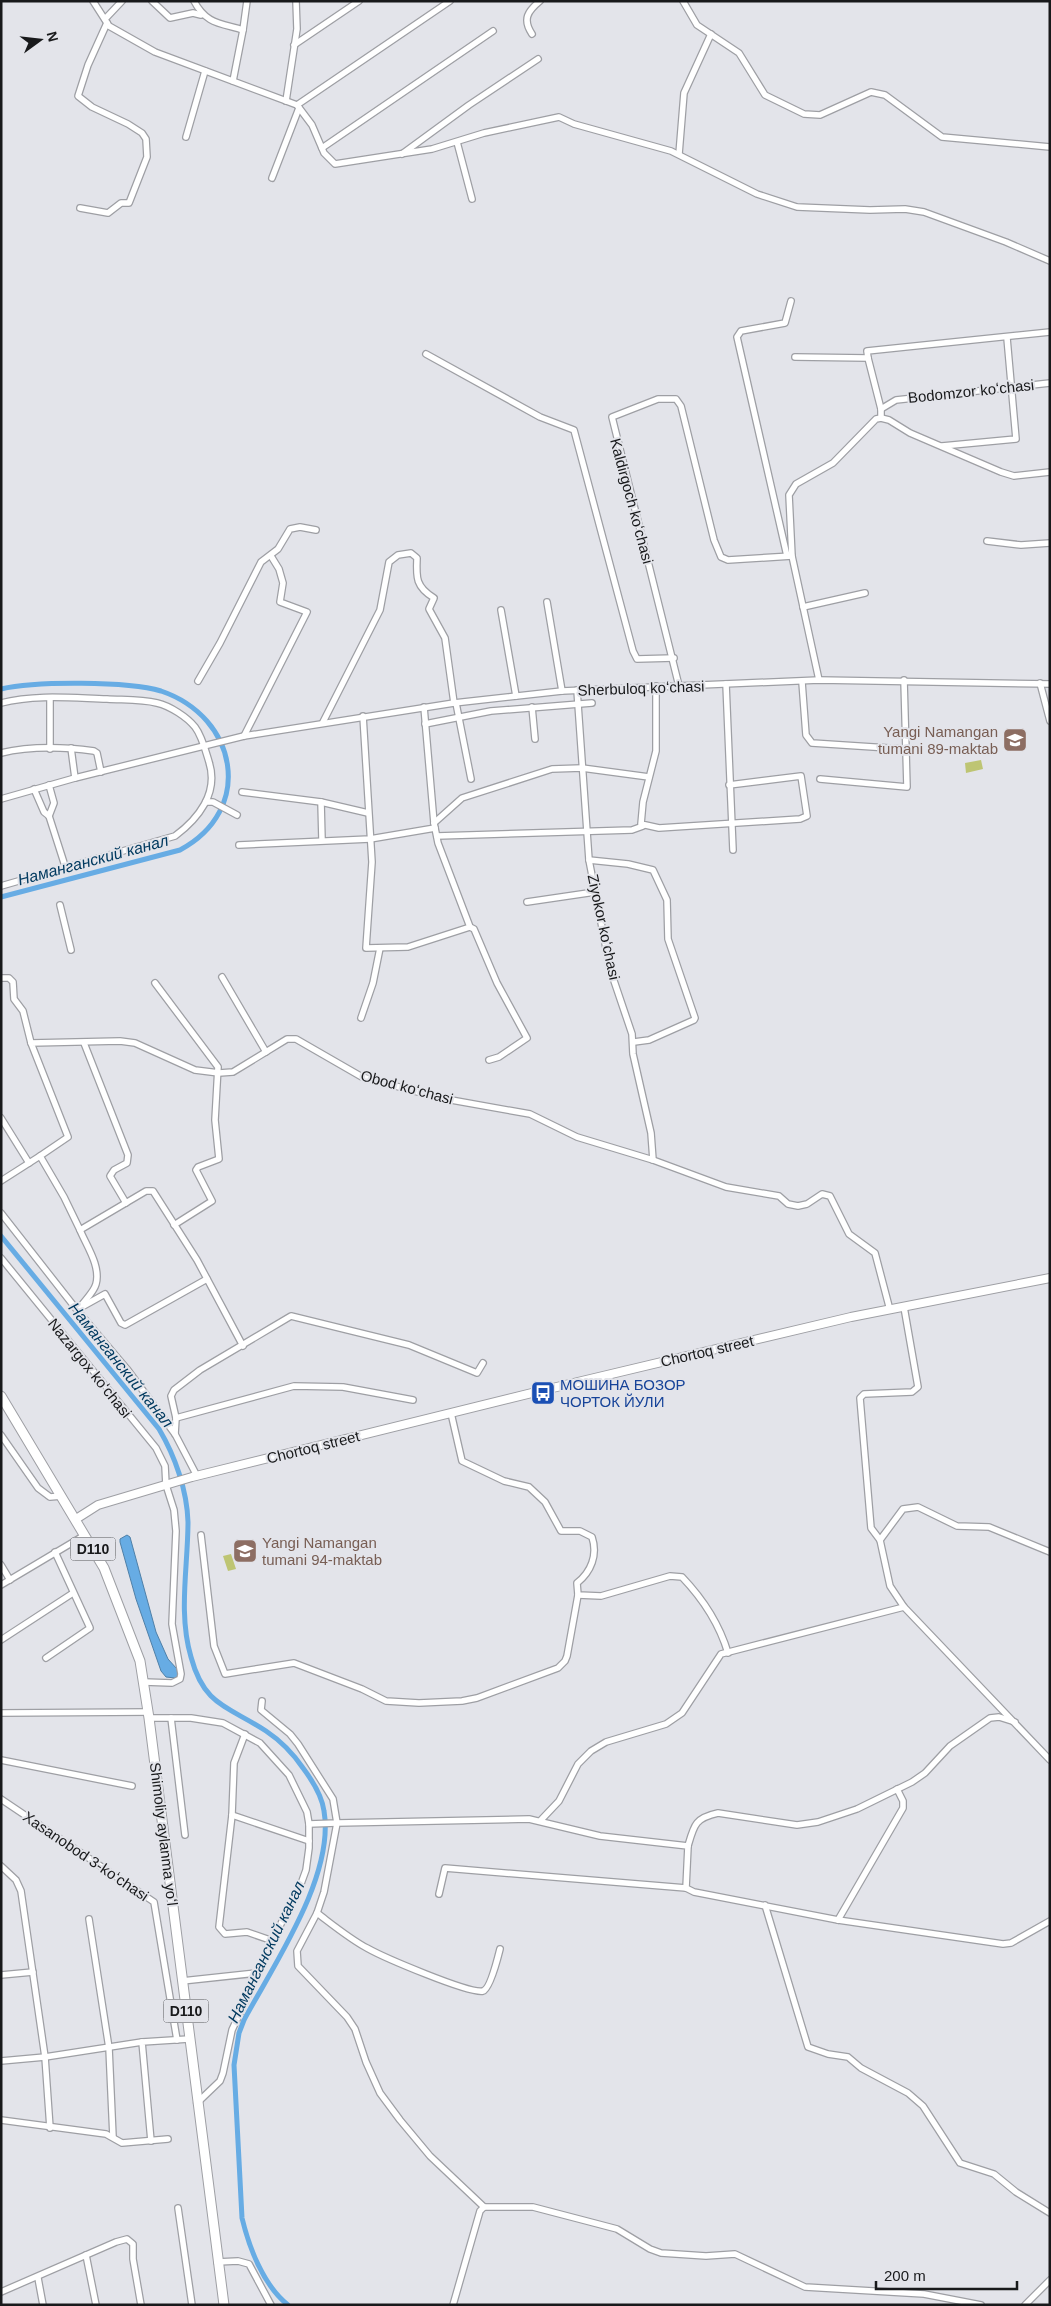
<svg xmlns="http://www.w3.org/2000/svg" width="1051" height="2306" viewBox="0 0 1051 2306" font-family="Helvetica,sans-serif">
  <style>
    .green { fill: #bec573 }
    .water { fill: #67ace4; stroke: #4f80a8 }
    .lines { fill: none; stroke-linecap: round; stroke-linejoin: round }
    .canal { stroke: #67ace4; stroke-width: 5 }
    .street-casing { stroke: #9e9fa4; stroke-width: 8 }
    .secondary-casing { stroke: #9e9fa4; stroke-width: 10 }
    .primary-casing { stroke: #9e9fa4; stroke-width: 11 }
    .street { stroke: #fff; stroke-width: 5.5 }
    .secondary { stroke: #fff; stroke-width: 8 }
    .primary { stroke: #fff; stroke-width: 9 }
    .labels { text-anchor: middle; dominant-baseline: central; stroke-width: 4; stroke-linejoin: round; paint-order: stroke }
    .shield { fill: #e3e4ea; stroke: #555659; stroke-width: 1 }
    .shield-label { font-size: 14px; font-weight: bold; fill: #18191b }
    .street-label { font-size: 15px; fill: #18191b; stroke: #e3e4ea }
    .education-label { font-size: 15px; fill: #785e54; stroke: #e3e4ea; text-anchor: end }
    .transit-label { font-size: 15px; fill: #164399; stroke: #e3e4ea; text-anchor: start }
    .water-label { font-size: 16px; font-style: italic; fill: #033b60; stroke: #e3e4ea }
  </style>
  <rect width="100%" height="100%" fill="#e3e4ea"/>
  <g class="green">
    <path d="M981,760l2,9 -17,4 -1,-10z"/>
    <path d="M231,1554l5,15 -8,2 -5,-15z"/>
  </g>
  <path class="water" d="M127,1535l3,2 26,95 12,27 9,10 1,7 -3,2 -9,-1 -5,-6 -25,-72 -16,-57v-3z"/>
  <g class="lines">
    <g class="canal">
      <path d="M1,689c34,-8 127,-8 160,2 77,26 94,119 19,159l-179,47"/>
      <path d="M1,1236l158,193c16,27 28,61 29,93 0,45 -10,91 3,135 13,49 37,49 75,74 15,10 26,21 37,37 9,12 19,28 21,43 11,65 -50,153 -80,209l-5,13 -5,32 8,153c7,29 21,67 46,87"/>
    </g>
    <defs>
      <g id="street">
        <path d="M93,1l16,25 46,26 142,53 15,20 12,28 11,11 97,-15 52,-16 75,-16 15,7 97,27 86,43 40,13 73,3 35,-1 19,3 82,30 44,19"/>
        <path d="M152,1l18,17 23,-5 8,2"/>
        <path d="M194,1c12,23 26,22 49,29l4,-29"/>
        <path d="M683,1l14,24 42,28 26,42 39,19 16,1 51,-23 14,3 57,42 108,10"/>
        <path d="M105,19l17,-18"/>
        <path d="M532,34c-10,-15 -4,-23 8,-33"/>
        <path d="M294,45l65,-44"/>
        <path d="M233,81l10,-51"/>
        <path d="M286,101l11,-72 -1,-28"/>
        <path d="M297,105l153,-104"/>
        <path d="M186,137l19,-66"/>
        <path d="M457,142l15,57"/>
        <path d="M322,148l171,-117"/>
        <path d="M402,154l67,-49 69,-46"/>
        <path d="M679,154l5,-61 27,-59"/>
        <path d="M272,178l27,-70"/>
        <path d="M80,208l28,5 13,-10h8l18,-46 -1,-18 -4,-6 -14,-9 -36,-17 -14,-11 10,-31 19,-42"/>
        <path d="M426,354l114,63 34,13 59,221 4,8 37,-1"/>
        <path d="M795,357l73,1 13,51"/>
        <path d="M868,358l-1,-7 183,-19"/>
        <path d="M881,418l8,2 21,13 91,39 13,4 36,-4"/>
        <path d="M942,446l74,-7 -9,-101"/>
        <path d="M987,541l34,4 29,-2"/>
        <path d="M787,556l-50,-219 4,-6 44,-8 6,-22"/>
        <path d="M547,602l15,89"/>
        <path d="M803,607l62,-14"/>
        <path d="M501,610l15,86"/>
        <path d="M819,680l-27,-124 -3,-61 7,-11 37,-21 43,-44 5,-1v-9l15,-9 154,-17"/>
        <path d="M198,681l22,-38 41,-81 17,-13 12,-20 10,-2 16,3"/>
        <path d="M802,682l4,53 6,8 92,6"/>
        <path d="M1040,683l10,38"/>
        <path d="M726,684l7,166"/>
        <path d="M656,686v65l-13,51 -2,22 18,4 141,-9 7,-3 -6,-40 -72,9"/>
        <path d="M679,686l-67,-269 46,-18h18l5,7 33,134 7,17 7,3 64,-4"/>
        <path d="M577,690l12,170 21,109 22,65 1,20 18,79 2,27"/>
        <path d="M1,703c35,-9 71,-5 106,-4 17,1 34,0 50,4 13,3 30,14 38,24 7,9 11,25 14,35 10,31 -11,57 -34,74l-174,50"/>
        <path d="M456,703l15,76"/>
        <path d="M424,707l10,116 4,20 32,84 4,2 23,54 30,55 -28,19 -10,3"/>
        <path d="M532,707l3,32"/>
        <path d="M363,716l9,146 -6,86 42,-1 62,-20"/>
        <path d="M323,722l57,-112 9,-48 9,-7 13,-2 6,5c-1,20 -1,29 17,40l-5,11 16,29 9,65"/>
        <path d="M425,724l66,-13 101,-8"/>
        <path d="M244,736l63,-124 -27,-10 3,-19 -4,-14 -8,-13"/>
        <path d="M71,748l4,30"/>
        <path d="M50,749v-51"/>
        <path d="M1,753c30,-7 63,-6 93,-2l3,2 4,19"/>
        <path d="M820,779l87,8 -3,-107"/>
        <path d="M49,785l5,18 -5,13 16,50"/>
        <path d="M34,789l10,23 5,4"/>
        <path d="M242,792l79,10 47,11"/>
        <path d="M1,799l74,-21 169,-42 210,-33 108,-12 257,-11 231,4"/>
        <path d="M206,802h7l24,13"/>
        <path d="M321,802l1,38"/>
        <path d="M434,823l28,-25 90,-29 30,-1 67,9"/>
        <path d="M437,836l195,-6 11,-4"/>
        <path d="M239,845l131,-6 65,-11"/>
        <path d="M589,860l39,4 25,6 14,30 1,39 27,79 -1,2 -45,20 -15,2"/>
        <path d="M527,902l68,-10"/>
        <path d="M60,905l11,45"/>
        <path d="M222,977l44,75"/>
        <path d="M1,978h8l4,4 1,17 9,12 8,32"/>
        <path d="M155,983l63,84 -3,53 4,39 -21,8 -2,3 16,31 -38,24"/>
        <path d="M361,1018l12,-35 7,-35"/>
        <path d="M84,1043l44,112 -1,8 -13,7 -4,6 16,27"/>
        <path d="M1,1118l28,45"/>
        <path d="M1,1181l39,-25"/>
        <path d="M1,1213l76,97 50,59 48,65 22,42"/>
        <path d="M80,1230c6,15 21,36 16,54 -2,8 -11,16 -16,23"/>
        <path d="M1,1258l155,190 9,18 1,19 8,25 2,21 -4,93 9,50 -1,5 -8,4 -28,-1"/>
        <path d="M78,1309l27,-15 16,29 4,2 82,-46"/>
        <path d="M243,1346l-46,-86 -44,-69h-7l-66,39 -16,-33 -24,-41 28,-19 -37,-94 89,-2 15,2 60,27 24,3 14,-1 54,-33h9l66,38 78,21 90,16 47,23 76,23 73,27 53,9 9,8 10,2 9,-2 15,-10 8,2 19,38 26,19 15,57"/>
        <path d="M451,1413l11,48 42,20 25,6 16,15 16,29h19l12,6c6,18 -1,35 -15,46l1,12 23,1 69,-20 12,1c22,23 37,46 46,76"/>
        <path d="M176,1418l118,-32 49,1 70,13"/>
        <path d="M175,1434l1,-16 -5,-22 3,-6 26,-20 91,-54 118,29 68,28 6,-10"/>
        <path d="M1,1435l37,53 12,9 12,-1"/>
        <path d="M201,1535l13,111 11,28 69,-11 68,26 24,12 33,2 43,-2 15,-3 81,-30 7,-7 2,-5 11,-61"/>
        <path d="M880,1540l-9,-12 -11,-130 4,-4 48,-2 6,-5 -14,-80"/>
        <path d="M1050,1552l-61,-25 -32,-1 -39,-19 -15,2 -23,31 10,46 14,21 146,153"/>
        <path d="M1,1565l9,15"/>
        <path d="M1,1585l84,-50"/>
        <path d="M1,1640l72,-47"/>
        <path d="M46,1658l44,-30 -35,-76"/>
        <path d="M262,1701l-1,9 29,24 8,10 35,55 4,24 -28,1"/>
        <path d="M1,1713l148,-1"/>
        <path d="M149,1718h42l32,5 37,20 29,32 18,37 2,12v24l-3,22 -8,22 -13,23 -53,115 -9,43 -3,8 -23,22"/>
        <path d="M171,1718l14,117"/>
        <path d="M245,1734l-11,29 -2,52 -13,112 6,7 22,-2 26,9"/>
        <path d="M1,1760l131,26"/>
        <path d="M1,1799l153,103 23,138"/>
        <path d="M232,1815l77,26"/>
        <path d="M541,1820l18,-19 19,-37 13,-13 15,-9 60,-18 16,-11 39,-59 183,-47"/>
        <path d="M688,1846c6,-21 7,-28 30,-33l79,12 21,-3 39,-13 55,-27 13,-9 25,-27 40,-28 9,-1 16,5"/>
        <path d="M1,1866l15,14 5,11 24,166 5,71"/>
        <path d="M439,1894l6,-26 241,20"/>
        <path d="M765,1905l43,142 20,7 20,3 13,11 47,25 15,13 37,57 34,11 22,18 34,21"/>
        <path d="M317,1913c16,12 33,26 50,35 16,9 102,46 116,43 7,-2 15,-34 17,-42"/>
        <path d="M89,1919l20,129 4,89"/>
        <path d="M838,1920l65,-112v-7l-6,-12"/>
        <path d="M1,1975l32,-3"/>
        <path d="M182,1981l75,-8"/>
        <path d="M1,2061l44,-4 97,-15"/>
        <path d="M1,2120l105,14 16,9 46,-4"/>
        <path d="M151,2141l-9,-99 47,-3"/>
        <path d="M484,2207l-54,-51 -30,-36 -20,-27 -14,-31 -11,-33 -8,-12 -49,-51 -1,-15 20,-38 7,-21 13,-69 192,-4 71,17 88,10 -2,42 8,4 144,28 165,24 8,-1 39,-22"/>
        <path d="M178,2208l14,97"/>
        <path d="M86,2255l10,50"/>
        <path d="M217,2262l21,-1 11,3 22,41"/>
        <path d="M38,2278l5,27"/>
        <path d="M1,2292l115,-50 11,-3 6,5v15l8,46"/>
        <path d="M453,2305l27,-94 4,-4h49l65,17 19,5 33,20 11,4 45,3 29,-2 70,33 119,7 57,11"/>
        <path d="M1025,2305l25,-25"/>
      </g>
      <path id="secondary" d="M76,1519l22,-14 94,-28 348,-86 311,-74 199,-39"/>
      <path id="primary" d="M1,1396l103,172 36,93 9,57 75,587"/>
    </defs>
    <use href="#street" class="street-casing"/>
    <use href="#secondary" class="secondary-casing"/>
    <use href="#primary" class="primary-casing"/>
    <use href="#street" class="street"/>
    <use href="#secondary" class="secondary"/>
    <use href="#primary" class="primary"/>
  </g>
  <defs>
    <symbol id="school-square" viewBox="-11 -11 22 22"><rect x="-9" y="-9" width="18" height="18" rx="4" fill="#8d6e63" stroke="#e3e4ea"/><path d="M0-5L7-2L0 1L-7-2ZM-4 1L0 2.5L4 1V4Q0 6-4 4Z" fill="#fff"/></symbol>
    <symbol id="bus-square" viewBox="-11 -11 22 22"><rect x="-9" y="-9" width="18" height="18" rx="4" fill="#1a4fb4" stroke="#e3e4ea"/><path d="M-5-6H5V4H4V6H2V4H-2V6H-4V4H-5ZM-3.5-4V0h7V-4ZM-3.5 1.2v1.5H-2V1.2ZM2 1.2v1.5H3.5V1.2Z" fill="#fff"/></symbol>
  </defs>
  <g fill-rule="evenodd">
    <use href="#school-square" x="1001" y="726" width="28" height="28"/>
    <use href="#bus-square" x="529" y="1379" width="28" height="28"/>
    <use href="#school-square" x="231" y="1537" width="28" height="28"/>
  </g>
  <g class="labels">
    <g class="shield">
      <rect x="70.5" y="1537.5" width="45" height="23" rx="4"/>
      <rect x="163.5" y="1999.5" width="45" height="23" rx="4"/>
    </g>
    <g class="shield-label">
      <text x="93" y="1549">D110</text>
      <text x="186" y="2011">D110</text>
    </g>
    <g class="street-label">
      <text transform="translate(971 391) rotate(-6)">Bodomzor koʻchasi</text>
      <text transform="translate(632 501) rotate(75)">Kaldirgoch koʻchasi</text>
      <text transform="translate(641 688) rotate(-2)">Sherbuloq koʻchasi</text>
      <text transform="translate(604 927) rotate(78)">Ziyokor koʻchasi</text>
      <text transform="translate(407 1087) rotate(15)">Obod koʻchasi</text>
      <text transform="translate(707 1351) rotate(-13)">Chortoq street</text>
      <text transform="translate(90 1368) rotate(51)">Nazargox koʻchasi</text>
      <text transform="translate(313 1447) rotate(-14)">Chortoq street</text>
      <text transform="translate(164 1834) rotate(83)">Shimoliy aylanma yoʻl</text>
      <text transform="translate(86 1856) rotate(34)">Xasanobod 3-koʻchasi</text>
    </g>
    <g class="education-label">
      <text x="998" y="731">Yangi Namangan<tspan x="998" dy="17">tumani 89-maktab</tspan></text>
      <text x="262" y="1542" text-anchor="start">Yangi Namangan<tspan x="262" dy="17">tumani 94-maktab</tspan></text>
    </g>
    <g class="transit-label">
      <text x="560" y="1384">МОШИНА БОЗОР<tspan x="560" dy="17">ЧОРТОК ЙУЛИ</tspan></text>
    </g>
    <g class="water-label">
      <text transform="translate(93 860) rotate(-15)">Наманганский канал</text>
      <text transform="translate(121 1365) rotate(51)">Наманганский канал</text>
      <text transform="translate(266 1952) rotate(-64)">Наманганский канал</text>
    </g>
  </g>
  <rect width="1051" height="2306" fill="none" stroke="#18191b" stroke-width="5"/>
  <g transform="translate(40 40) rotate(75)" stroke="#e3e4ea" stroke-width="4" paint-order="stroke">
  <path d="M0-4L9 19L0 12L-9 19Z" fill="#18191b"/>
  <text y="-8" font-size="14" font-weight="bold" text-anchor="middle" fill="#18191b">N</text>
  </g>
  <path d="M876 2281v8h141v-8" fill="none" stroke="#18191b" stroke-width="2.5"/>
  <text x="884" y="2281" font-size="15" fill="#18191b" stroke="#e3e4ea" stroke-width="4" paint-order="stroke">200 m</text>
</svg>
